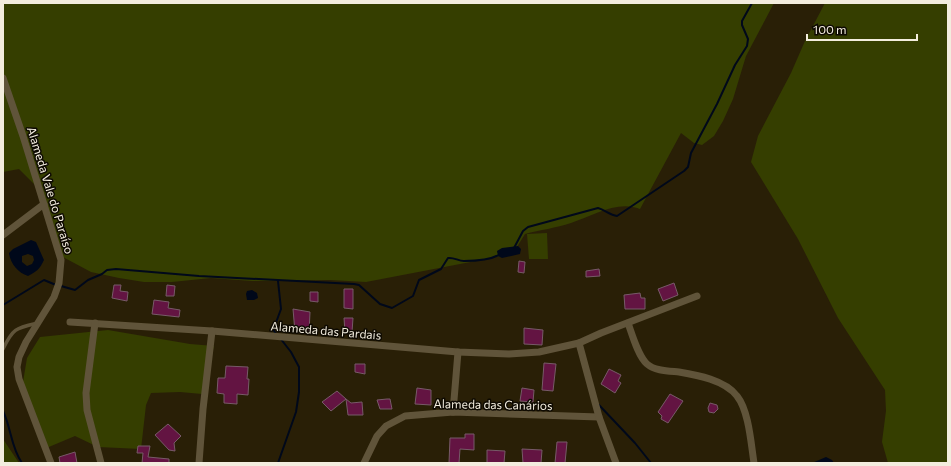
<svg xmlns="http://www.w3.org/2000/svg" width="951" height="466" viewBox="0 0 951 466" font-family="Commissioner,sans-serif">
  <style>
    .green { fill: #353e00 }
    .water { fill: #00081a; fill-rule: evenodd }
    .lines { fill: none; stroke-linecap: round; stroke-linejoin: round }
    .stream { stroke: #00081a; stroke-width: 2 }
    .building { fill: #631442; stroke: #775a68 }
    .service { stroke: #60543a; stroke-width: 3.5 }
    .minor { stroke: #60543a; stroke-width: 7 }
    .labels { text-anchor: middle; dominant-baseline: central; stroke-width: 3; stroke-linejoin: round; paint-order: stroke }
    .street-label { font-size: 12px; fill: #f3edde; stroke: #0e0a02 }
  </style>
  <rect width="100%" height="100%" fill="#291f06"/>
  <g class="green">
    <path d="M3,3h771l-28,53 -13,43 -10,22 -9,15 -12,9 -8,-2 -13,-10 -41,76c-23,-9 -47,7 -69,14 -15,5 -31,7 -46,11l-10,16 -8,5 -141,27 -36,-2 -78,1 -41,-3 -39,4h-28l-25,-4 -28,-6 -30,-16 -25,-70 -17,-17 -16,3z"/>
    <path d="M825,3h123v460h-60l-6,-21 4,-31 -1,-21 -47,-72 -40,-79 -47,-77 7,-26 33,-63 14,-32z"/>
    <path d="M547,233l1,26h-19l-2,-25z"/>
    <path d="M108,330l82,14 24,2 -12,48 -22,-2 -29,1 -5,12 -5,44 -43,-2 -23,-11 -31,13 -21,-67 4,-24 13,-21z"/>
    <path d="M3,439l16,24h-16z"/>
  </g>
  <g class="water">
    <path d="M31,240l5,2 8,18c-4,9 -8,12 -16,16 -10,-3 -18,-13 -19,-23l4,-4zM28,254l5,2 1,4 -2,4 -5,2 -5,-4v-6z"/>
    <path d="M518,246l3,3 -1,5 -18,4 -4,-2 -1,-5 5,-3z"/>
    <path d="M252,290l5,3 1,5 -4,2h-7l-1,-6 1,-3z"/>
    <path d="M826,457l6,3 2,3h-22z"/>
  </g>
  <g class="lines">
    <g class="stream">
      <path d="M514,248l9,-17 5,-4 70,-19c7,2 12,7 19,8l67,-45 4,-4 3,-14 26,-49 18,-39 12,-19 1,-7 -6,-14v-4l10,-18"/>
      <path d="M61,286l14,4 13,-10 14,-6 5,-4 9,-1 83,7 155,8 5,1 21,19 12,4 21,-12 6,-16 22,-11 7,-11c6,-1 10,3 16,3 11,0 25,-1 35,-6"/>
      <path d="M3,305l41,-25 12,5"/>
      <path d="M277,335l-3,-4v-3l7,-19 -3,-28"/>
      <path d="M599,405l36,38 16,20"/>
      <path d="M3,411c8,16 8,37 19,52"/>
      <path d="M278,463l18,-51 3,-20v-25l-8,-15 -11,-14"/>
    </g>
  </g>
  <g class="building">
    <path d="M519,261l6,1 -1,11 -6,-1z"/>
    <path d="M599,269l1,7 -14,1v-6z"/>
    <path d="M674,283l4,12 -15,6 -5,-12z"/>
    <path d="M114,285h7l-1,6 8,1 -1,9 -15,-3z"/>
    <path d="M167,285l8,1 -1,10h-8z"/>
    <path d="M344,289h9v20l-9,-1z"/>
    <path d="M310,292h8v10l-8,-1z"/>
    <path d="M640,293l1,5h4v11h-20l-1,-14z"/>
    <path d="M154,300l15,2 -1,6 12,2 -1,7 -27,-3z"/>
    <path d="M293,309l17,3 -1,21 -14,-1z"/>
    <path d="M344,318h9l-1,14h-7z"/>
    <path d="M524,328l19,2 -1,15 -18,-1z"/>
    <path d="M544,363l12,1 -3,27 -11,-1z"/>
    <path d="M355,364h10v10l-10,-2z"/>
    <path d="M226,366l22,1 -1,12h2l-1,16 -11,-1v10l-13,-1v-9l-7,-1 1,-15h7z"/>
    <path d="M609,369l12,6 -3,6 3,2 -6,10 -14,-9z"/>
    <path d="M417,388l14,2v15l-16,-1z"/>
    <path d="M522,388l12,2 -1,12 -13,-1z"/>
    <path d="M337,391l9,8 -15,12 -9,-9z"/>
    <path d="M670,394l13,7 -15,22 -7,-4 1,-3 -4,-4z"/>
    <path d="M346,399l5,4 11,-1 1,13h-15z"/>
    <path d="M387,399h3l2,10h-12l-3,-9z"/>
    <path d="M710,403l7,2 1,4 -4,4 -5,-1 -1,-4z"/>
    <path d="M168,424l13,12 -7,7 1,8 -6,-1 -14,-15z"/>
    <path d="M465,434h9v16l-14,-1 -1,14h-10l1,-25h15z"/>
    <path d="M557,442h10l-2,21h-10z"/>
    <path d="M138,446h12l-2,11 21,2v4h-27l1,-10h-6z"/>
    <path d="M522,449l20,1 -1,13h-18z"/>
    <path d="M487,450l18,1 -1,12h-17z"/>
    <path d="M75,452l2,11h-17l-1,-6z"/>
  </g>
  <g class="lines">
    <path class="service" d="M3,349c10,-21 13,-21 35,-26"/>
    <g class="minor">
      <path d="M3,78l20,58 38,124 -2,23 -5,14 -28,45 -7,15 -2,10 2,12 32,84"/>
      <path d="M3,235l41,-31"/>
      <path d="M70,322l142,9 246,21 51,2 30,-2 40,-9"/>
      <path d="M95,323l-9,70 1,17 14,53"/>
      <path d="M628,323c4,11 10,33 19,41 8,7 22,7 32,8 18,3 46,8 58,24 12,15 14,48 17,67"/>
      <path d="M453,412l5,-60"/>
      <path d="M199,463l4,-54 9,-78"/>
      <path d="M364,463l13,-27 9,-10 19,-10 48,-4 146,5"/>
      <path d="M616,463l-17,-46 -20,-74 22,-10 96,-37"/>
    </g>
  </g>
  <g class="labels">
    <g class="street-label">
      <text transform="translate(51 190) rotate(73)">Alameda Vale do Paraíso</text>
      <text transform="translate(326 330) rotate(5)">Alameda das Pardais</text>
      <text transform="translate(493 404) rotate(1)">Alameda das Canários</text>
    </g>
  </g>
  <rect width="951" height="466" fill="none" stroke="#f3edde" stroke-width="8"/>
  <path d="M807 34v6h110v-6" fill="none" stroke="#f3edde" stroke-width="2"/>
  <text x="813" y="34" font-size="12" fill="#f3edde" stroke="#0e0a02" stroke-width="3" paint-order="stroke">100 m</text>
</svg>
